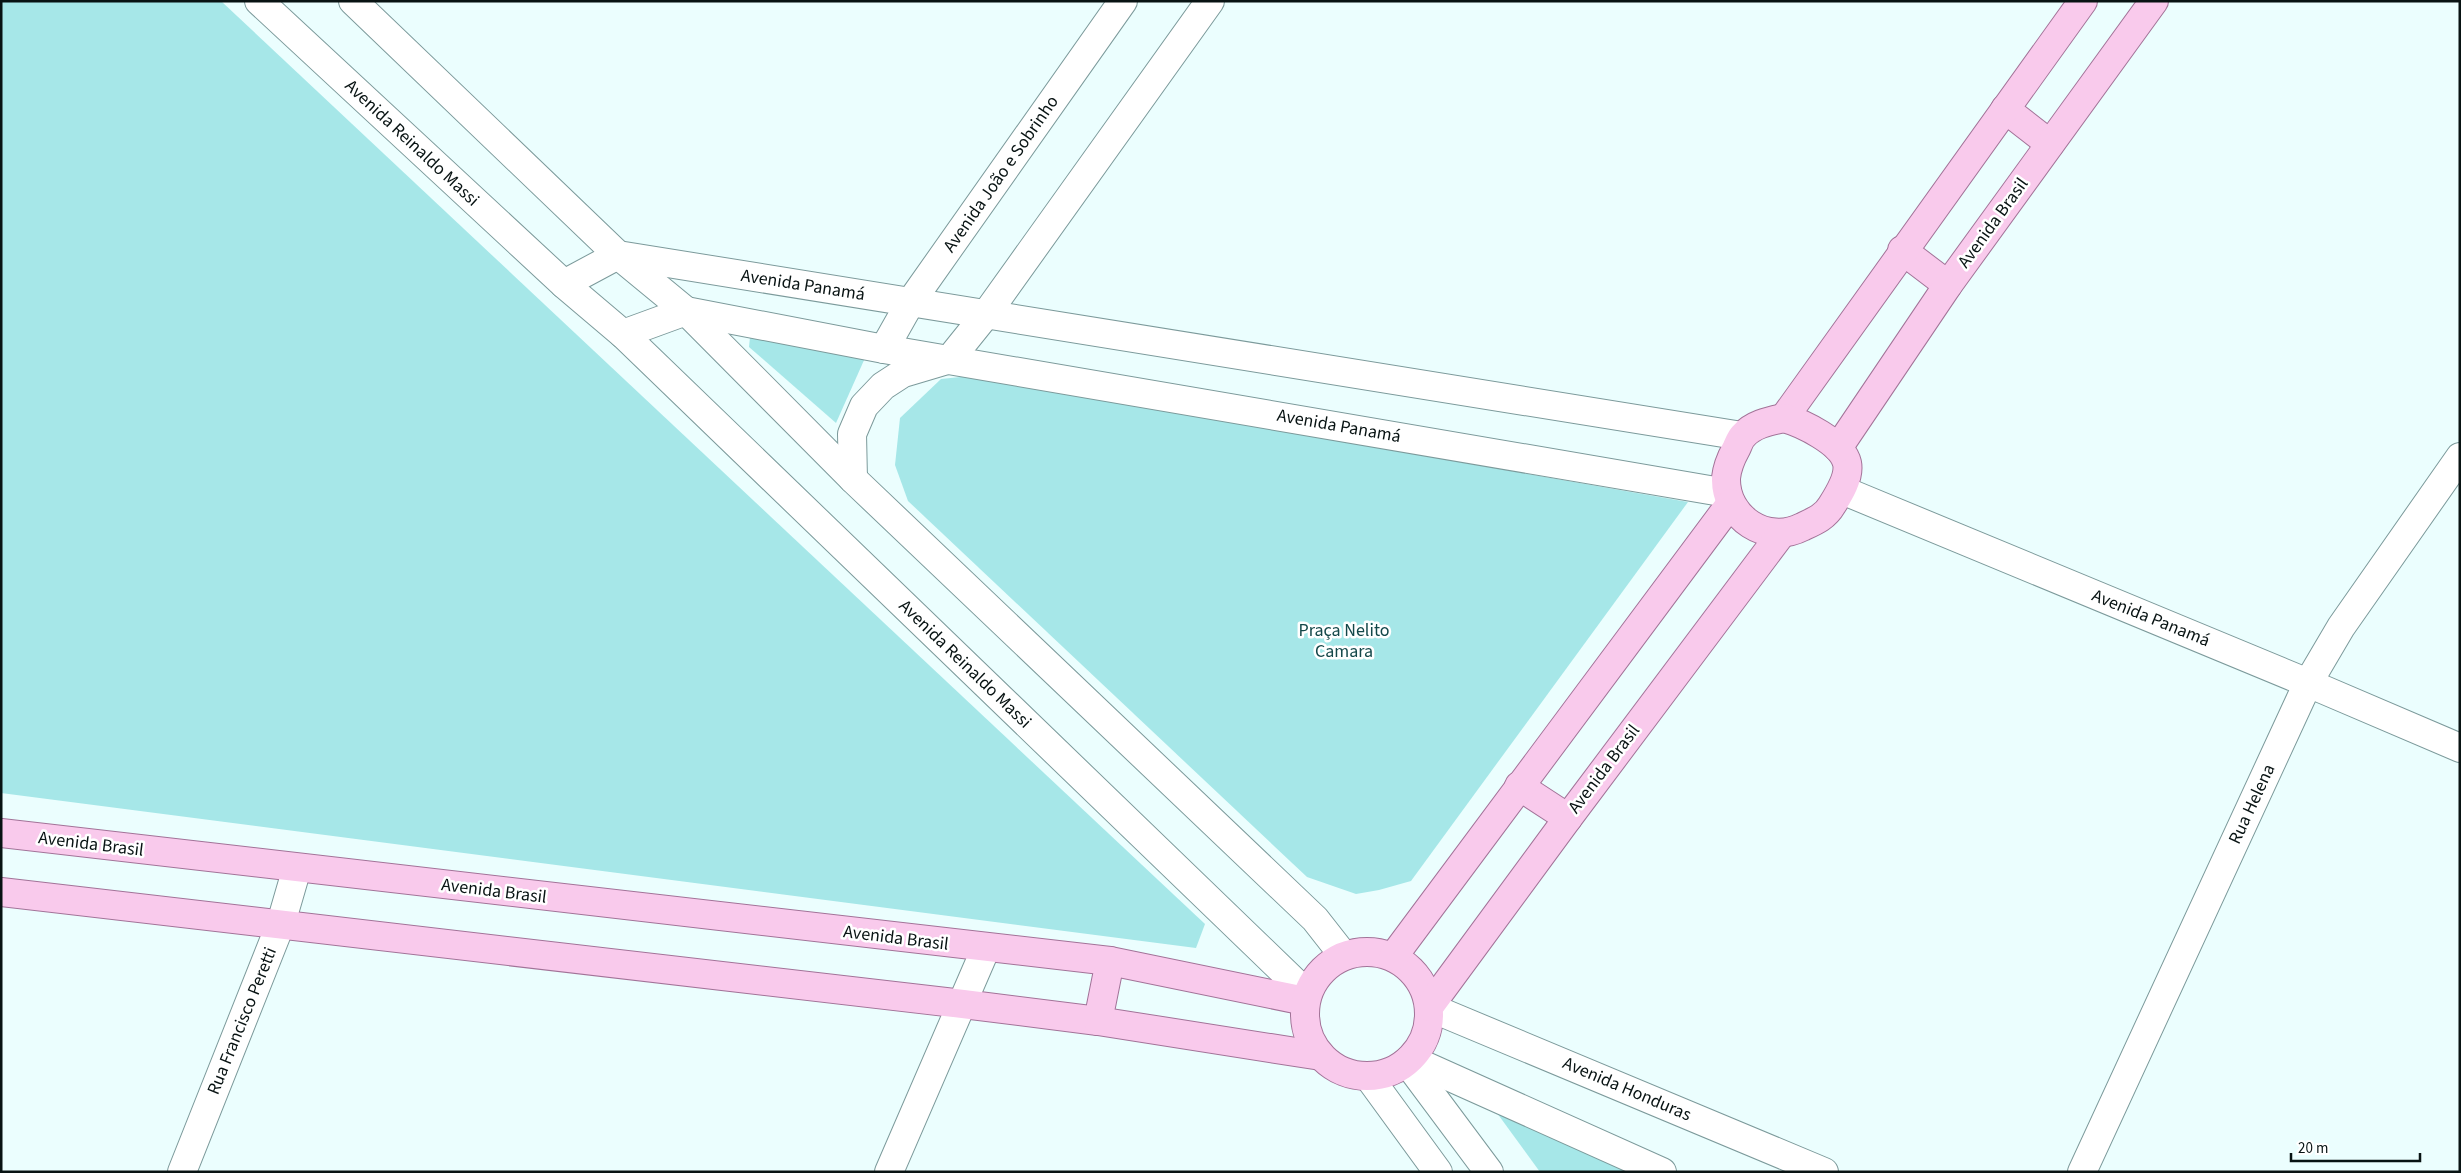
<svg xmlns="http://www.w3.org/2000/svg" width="2461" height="1173" viewBox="0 0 2461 1173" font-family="'Source Sans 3',sans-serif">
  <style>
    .green { fill: #a6e7e8 }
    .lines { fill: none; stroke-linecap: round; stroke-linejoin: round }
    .minor-casing { stroke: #7c9a9b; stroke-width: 30 }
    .major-casing { stroke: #a27398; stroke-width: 30 }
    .minor { stroke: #fff; stroke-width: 28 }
    .major { stroke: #f9caec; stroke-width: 28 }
    .labels { text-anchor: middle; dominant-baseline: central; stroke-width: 5; stroke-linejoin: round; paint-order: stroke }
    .street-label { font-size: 18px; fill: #081313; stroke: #fff }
    .park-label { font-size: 18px; fill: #134749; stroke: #fff }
  </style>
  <rect width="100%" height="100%" fill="#ebfefe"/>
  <g class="green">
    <path d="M1,1h220l984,923 -9,24 -1195,-155z"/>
    <path d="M750,337l115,21 -29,65 -87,-76z"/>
    <path d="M970,376l718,126 -277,379 -32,9 -23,4 -49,-17 -399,-376 -13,-36 5,-47 41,-39z"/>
    <path d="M1497,1113l130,59h-87z"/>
  </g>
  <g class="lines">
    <defs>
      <g id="minor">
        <path d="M259,1l305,283 59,50 684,660"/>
        <path d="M353,1l265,254 68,56 167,168 462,440 29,37"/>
        <path d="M564,284l54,-29 1124,181"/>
        <path d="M623,334l63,-23 198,38 843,144"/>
        <path d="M884,349l26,-46 213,-302"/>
        <path d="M853,479l-1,-45 12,-28 19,-20 20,-13 47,-14 37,-46 223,-312"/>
        <path d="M1842,490l466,193 152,65"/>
        <path d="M1429,1007l395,165"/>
        <path d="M1410,1059l252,113"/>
        <path d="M1407,1062l82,110"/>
        <path d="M1368,1076l70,96"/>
        <path d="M182,1172l99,-249 16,-55"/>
        <path d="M889,1172l97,-224"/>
        <path d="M2082,1172l226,-489 33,-56 119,-170"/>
      </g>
      <g id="major">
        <path d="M2005,109l45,35"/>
        <path d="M1902,250l46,35"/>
        <path d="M1784,418l299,-417"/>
        <path d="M1784,418c18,5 58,24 63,45 3,14 -8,31 -15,42 -7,12 -17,16 -30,22 -35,18 -77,-9 -76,-49 1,-10 5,-20 10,-29 2,-4 4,-10 7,-13 10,-12 27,-15 41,-18z"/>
        <path d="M1838,448l110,-163 206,-284"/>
        <path d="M1519,786l49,32"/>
        <path d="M1,833l1109,128 195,40"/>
        <path d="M1,892l962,112 135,17 223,35"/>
        <circle cx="1367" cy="1014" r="62"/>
        <path d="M1393,957l338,-454"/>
        <path d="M1429,1007l139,-189 213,-284"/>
        <path d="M1098,1021l12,-60"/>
      </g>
    </defs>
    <use href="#minor" class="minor-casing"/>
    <use href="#major" class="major-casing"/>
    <use href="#minor" class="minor"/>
    <use href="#major" class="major"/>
  </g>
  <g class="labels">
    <g class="street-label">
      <text transform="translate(412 143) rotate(43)">Avenida Reinaldo Massi</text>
      <text transform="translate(1001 174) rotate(-55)">Avenida João e Sobrinho</text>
      <text transform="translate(1993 223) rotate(-54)">Avenida Brasil</text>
      <text transform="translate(803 285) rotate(9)">Avenida Panamá</text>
      <text transform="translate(1339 426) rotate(10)">Avenida Panamá</text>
      <text transform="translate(2151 618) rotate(22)">Avenida Panamá</text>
      <text transform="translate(965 664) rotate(44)">Avenida Reinaldo Massi</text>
      <text transform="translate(1604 769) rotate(-53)">Avenida Brasil</text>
      <text transform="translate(2252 804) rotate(-65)">Rua Helena</text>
      <text transform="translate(91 844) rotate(7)">Avenida Brasil</text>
      <text transform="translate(494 891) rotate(7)">Avenida Brasil</text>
      <text transform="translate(896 938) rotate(7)">Avenida Brasil</text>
      <text transform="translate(242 1021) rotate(-68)">Rua Francisco Peretti</text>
      <text transform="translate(1627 1089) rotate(23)">Avenida Honduras</text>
    </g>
    <g class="park-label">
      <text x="1344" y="630">Praça Nelito<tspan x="1344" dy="21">Camara</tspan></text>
    </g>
  </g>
  <rect width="2461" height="1173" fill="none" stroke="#081313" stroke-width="5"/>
  <path d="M2291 1153v8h129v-8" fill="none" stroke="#081313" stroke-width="2.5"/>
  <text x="2298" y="1153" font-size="15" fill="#081313" stroke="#ffffff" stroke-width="4" paint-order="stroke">20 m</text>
</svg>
